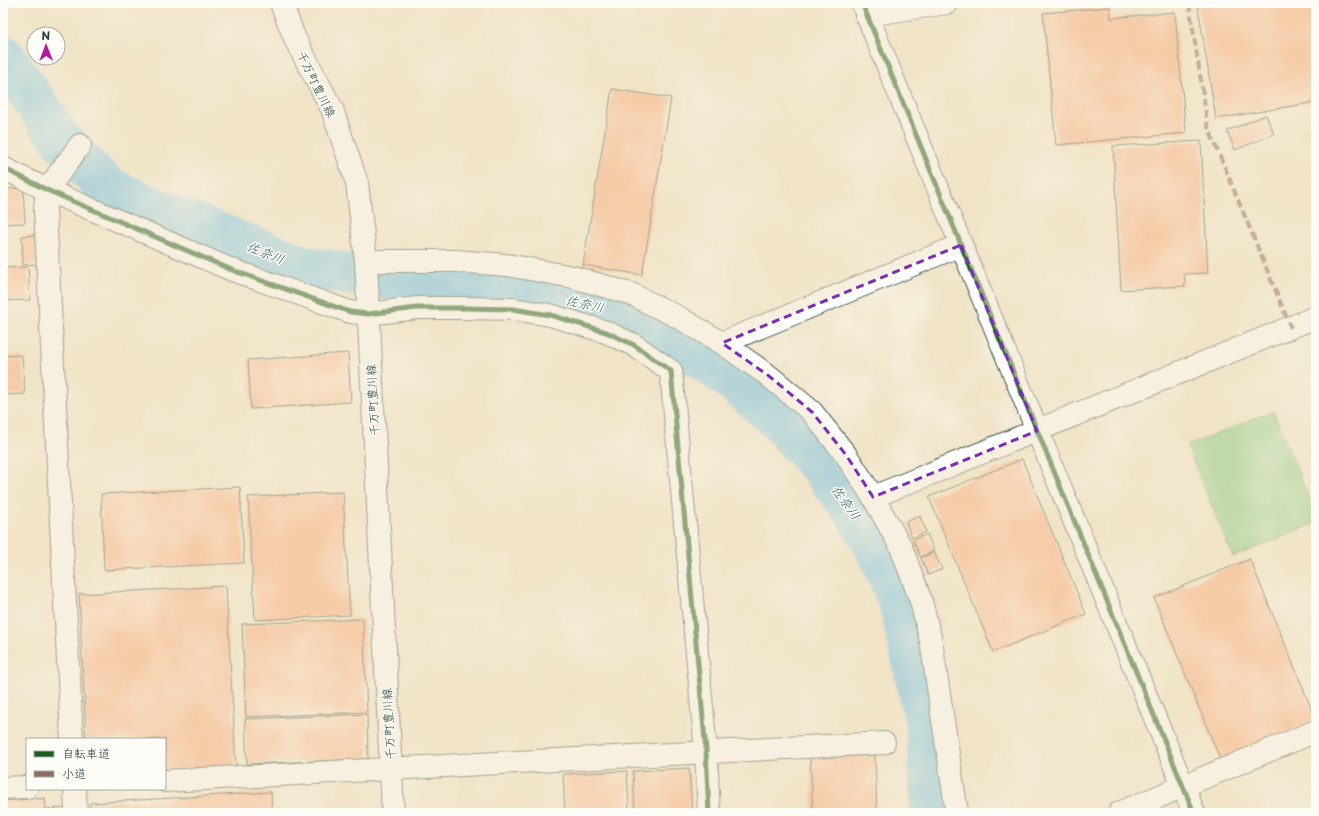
<svg xmlns="http://www.w3.org/2000/svg" width="1319" height="816" viewBox="0 0 1319 816" font-family="'Playpen Sans','Klee One',sans-serif">
  <style>
    .green { fill: #84cc87; stroke: #52845e }
    .lines { fill: none; stroke-linecap: round; stroke-linejoin: round }
    .river { stroke: #70c2ec; stroke-width: 43 }
    .building { fill: #fcad82 }
    .minor-casing { stroke: #3e564a; stroke-width: 24 }
    .major-casing { stroke: #3e564a; stroke-width: 24 }
    .minor { stroke: #fff; stroke-width: 22 }
    .major { stroke: #fff; stroke-width: 22 }
    .quiet { stroke: #8d6e63; stroke-width: 4; stroke-dasharray: 8 4; stroke-linecap: butt }
    .cycleway-casing { stroke: #fdfcf7; stroke-width: 8 }
    .cycleway { stroke: #1b5e20; stroke-width: 5 }
    .marked { fill: none; stroke: #7b2cbf; stroke-width: 3; stroke-dasharray: 8 5; stroke-linejoin: round }
    .labels { text-anchor: middle; dominant-baseline: central; stroke-width: 3; stroke-linejoin: round; paint-order: stroke }
    .street-label { font-size: 12px; fill: #1f3d34; stroke: #fdfcf7 }
    .water-label { font-size: 13px; font-style: italic; fill: #335e62; stroke: #fdfcf7 }
  </style>
  <rect width="100%" height="100%" fill="#fdfcf7"/>
  <filter id="ink" filterUnits="userSpaceOnUse"><feTurbulence type="fractalNoise" baseFrequency=".025" numOctaves="2"/><feDisplacementMap in="SourceGraphic" scale="8" xChannelSelector="R" yChannelSelector="G"/><feConvolveMatrix kernelMatrix="1 2 1 2 8 2 1 2 1" color-interpolation-filters="sRGB"/></filter>
  <filter id="wash" filterUnits="userSpaceOnUse"><feTurbulence type="fractalNoise" baseFrequency=".012" numOctaves="4" result="noise"/><feDisplacementMap in="SourceGraphic" scale="16" xChannelSelector="R" yChannelSelector="G"/><feGaussianBlur stdDeviation="0.9" result="paint"/><feColorMatrix in="noise" values="0 0 0 0 0 0 0 0 0 0 0 0 0 0 0 0 0 1.4 0 .05"/><feComposite in="paint" operator="in"/></filter>
  <g filter="url(#wash)">
    <rect width="100%" height="100%" fill="#f0e3c6"/>
    <path class="green" d="M1273,411l43,104v8l-83,34 -46,-111z"/>
    <g class="lines">
      <path class="river" d="M3,56l59,85 45,47 38,17 161,63 153,21 114,10 47,13 70,38 45,32 40,35 45,49 38,50 24,42 19,48 26,119 5,88"/>
    </g>
    <g id="blocks">
      <g class="building">
        <path d="M1220,3h96v99l-100,17 -18,-112z"/>
        <path d="M1110,7l1,11 64,-6 11,121 -130,12 -13,-132z"/>
        <path d="M612,89l59,9 -29,177 -59,-10z"/>
        <path d="M1266,115l8,19 -39,16 -8,-19z"/>
        <path d="M1201,141l7,132 -24,1 1,12 -64,4 -8,-144z"/>
        <path d="M23,188l2,35 -22,1v-35z"/>
        <path d="M37,235l2,29 -16,1 -1,-29z"/>
        <path d="M28,267l2,33 -27,1v-33z"/>
        <path d="M348,353l3,49 -100,7 -3,-49z"/>
        <path d="M22,355l3,39 -22,1v-39z"/>
        <path d="M1022,459l64,155 -93,38 -64,-155z"/>
        <path d="M240,487l4,76 -140,7 -3,-76z"/>
        <path d="M343,492l7,123 -95,5 -7,-123z"/>
        <path d="M920,516l6,16 -14,6 -6,-16z"/>
        <path d="M927,534l7,17 -14,6 -7,-17z"/>
        <path d="M934,552l8,17 -14,6 -7,-17z"/>
        <path d="M1250,559l66,161 -96,39 -66,-161z"/>
        <path d="M226,586l10,180 -71,4v-31h-79l-7,-145z"/>
        <path d="M363,619l4,93 -121,5 -4,-93z"/>
        <path d="M367,714l1,45 -121,5 -2,-45z"/>
        <path d="M875,755l2,58h-64l-3,-55z"/>
        <path d="M689,768l3,45h-57l-2,-42z"/>
        <path d="M627,771l2,42h-64l-2,-39z"/>
        <path d="M271,792l1,21h-182v-10z"/>
        <path d="M45,798l1,11 21,-1v5h-64v-12z"/>
      </g>
    </g>
  </g>
  <g filter="url(#ink)">
    <use href="#blocks" fill-opacity="0" stroke="#3e564a" stroke-width="1"/>
    <g class="lines">
      <defs>
        <g id="minor">
          <path d="M862,3l332,810"/>
          <path d="M866,15l81,-12"/>
          <path d="M3,168l44,22 185,80 118,42 18,2 49,-6h47l49,1 37,6 56,17 28,13 37,26 35,380 3,62"/>
          <path d="M366,261h90l51,4 66,12 58,17 47,23 44,26 47,33 43,36 34,43 27,42 28,50 20,54 10,40 26,172"/>
          <path d="M722,343l239,-98"/>
          <path d="M873,497l443,-180"/>
          <path d="M72,739l-27,-530 2,-19 33,-45"/>
          <path d="M165,781c240,-12 479,-27 719,-38"/>
          <path d="M3,788l24,-1"/>
          <path d="M75,789l1,24"/>
          <path d="M1119,813l197,-82"/>
        </g>
        <path id="major" d="M281,3l14,36 37,70 25,74 9,78 27,552"/>
      </defs>
      <use href="#minor" class="minor-casing"/>
      <use href="#major" class="major-casing"/>
      <use href="#minor" class="minor"/>
      <use href="#major" class="major"/>
      <path class="quiet" d="M1189,3l19,124 83,201"/>
      <defs>
        <g id="cycleway">
          <path d="M862,3l332,810"/>
          <path d="M3,168l44,22 185,80 118,42 18,2 49,-6h47l49,1 37,6 56,17 28,13 37,26 35,380 3,62"/>
        </g>
      </defs>
      <use href="#cycleway" class="cycleway-casing"/>
      <use href="#cycleway" class="cycleway"/>
    </g>
  </g>
  <path d="M0 0H1319V816H0ZM961,245l76,186 -164,66 -27,-42 -34,-43 -43,-36 -47,-33z" fill="#f0e3c6" fill-opacity=".55" fill-rule="evenodd"/>
  <path class="marked" d="M961,245l76,186 -164,66 -27,-42 -34,-43 -43,-36 -47,-33z"/>
  <g class="labels">
    <g class="street-label">
      <text transform="translate(317 84) rotate(64)">千万町豊川線</text>
      <text transform="translate(372 400) rotate(-93)">千万町豊川線</text>
      <text transform="translate(388 724) rotate(-93)">千万町豊川線</text>
    </g>
    <g class="water-label">
      <text transform="translate(266 252) rotate(22)">佐奈川</text>
      <text transform="translate(585 303) rotate(12)">佐奈川</text>
      <text transform="translate(847 502) rotate(54)">佐奈川</text>
    </g>
  </g>
  <rect width="1319" height="816" fill="none" stroke="#fdfcf7" stroke-width="16"/>
  <rect x="26" y="738" width="140" height="52" fill="#fdfcf7" stroke="#a4b0a9"/>
  <rect x="34" y="751" width="20" height="6" fill="#1b5e20" stroke="#a4b0a9"/>
  <text x="62" y="758" font-size="12" fill="#1f3d34">自転車道</text>
  <rect x="34" y="771" width="20" height="6" fill="#8d6e63" stroke="#a4b0a9"/>
  <text x="62" y="778" font-size="12" fill="#1f3d34">小道</text>
  <g transform="translate(46 46) rotate(359)"><circle r="19" fill="#fdfcf7" stroke="#a4b0a9"/>
  <path d="M0-3L7 15L0 10L-7 15Z" fill="#b5179e"/>
  <text y="-6" font-size="11" font-weight="bold" text-anchor="middle" fill="#1f3d34">N</text>
  </g>
</svg>
